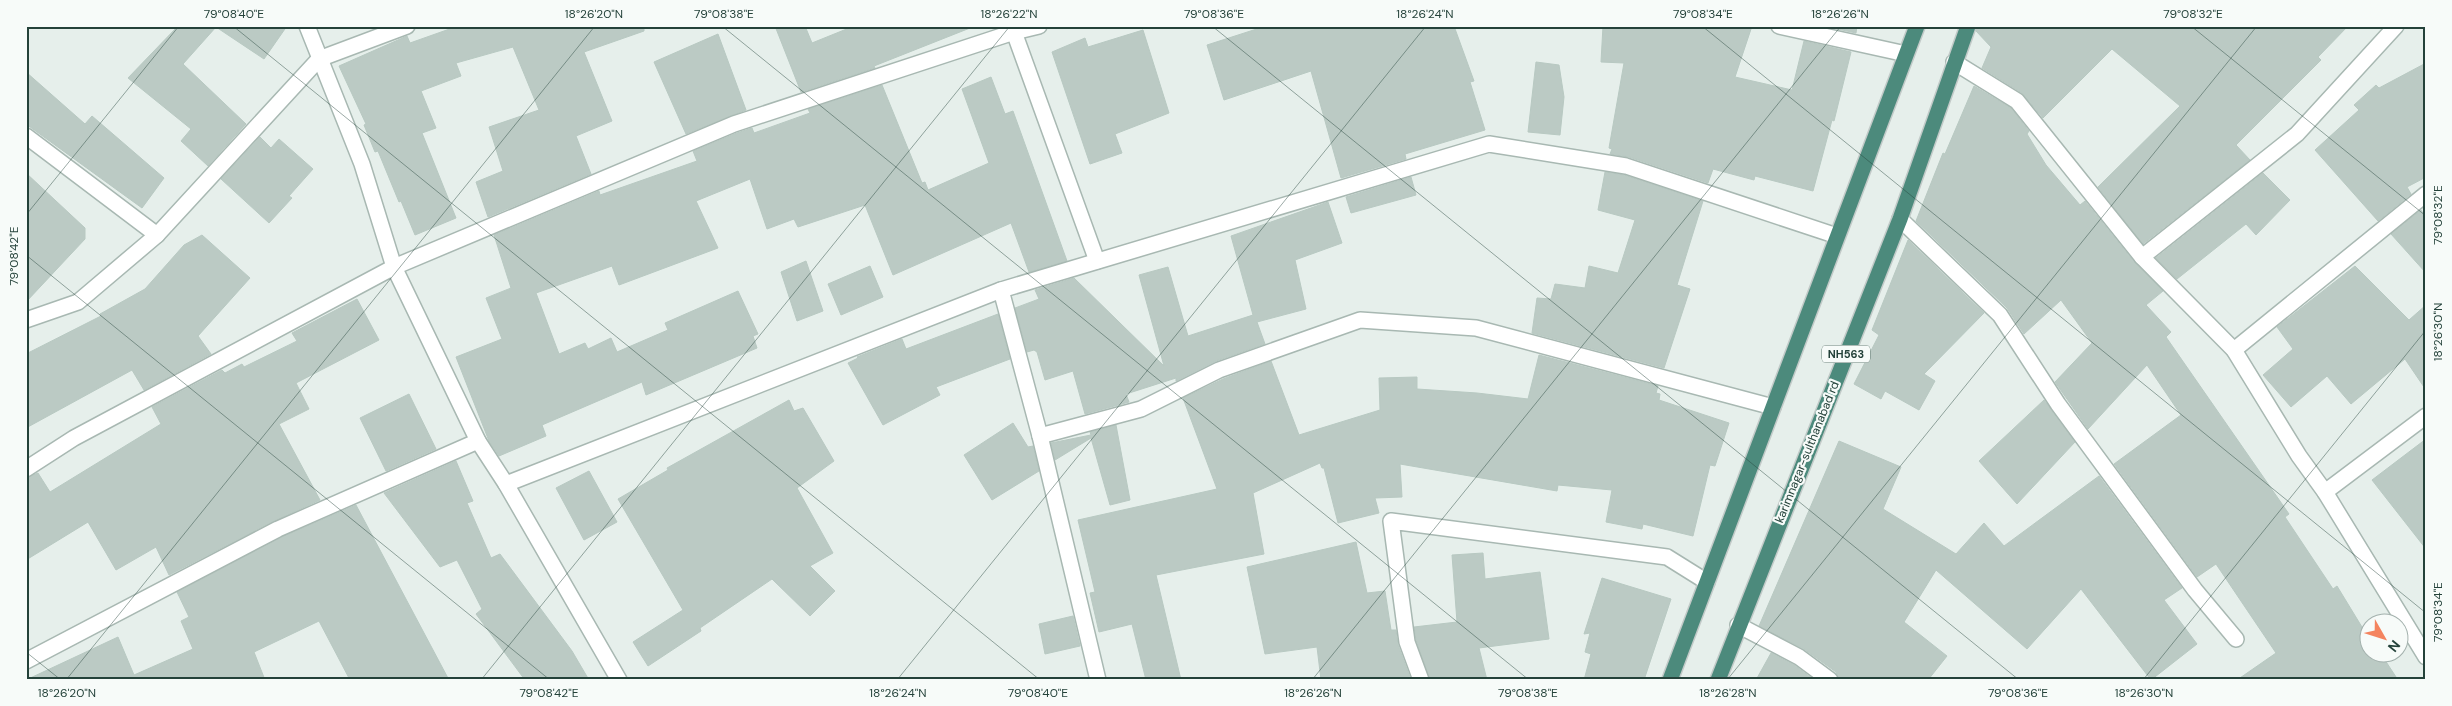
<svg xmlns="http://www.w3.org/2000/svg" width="2452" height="706" viewBox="0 0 2452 706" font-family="'DM Sans',sans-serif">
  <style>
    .building { fill: #bbcac4; stroke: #b8c9c2 }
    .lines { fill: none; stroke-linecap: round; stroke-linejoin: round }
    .minor-casing { stroke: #a8b8b2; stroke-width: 18 }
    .trunk-casing { stroke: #c2cac8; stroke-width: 18 }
    .minor { stroke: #fff; stroke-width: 15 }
    .trunk { stroke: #4c8a7c; stroke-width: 15 }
    .ticks { fill: none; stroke: #24423a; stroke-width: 1; stroke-opacity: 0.45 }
    .labels { text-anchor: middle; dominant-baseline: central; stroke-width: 4.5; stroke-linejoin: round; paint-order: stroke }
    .shield { fill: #f7fbf9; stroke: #637a73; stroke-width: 1 }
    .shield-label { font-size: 11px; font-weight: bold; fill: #24423a }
    .street-label { font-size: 12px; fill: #24423a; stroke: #f7fbf9 }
    .neatline { fill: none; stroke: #24423a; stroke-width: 2 }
    .ticks-label { font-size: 12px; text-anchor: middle; fill: #24423a }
  </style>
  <rect width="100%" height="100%" fill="#e6efeb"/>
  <g class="building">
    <path d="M178,26h109l-23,33 -48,-32 -33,37 63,60 -38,42 -27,-25 10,-12 -63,-51z"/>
    <path d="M458,26h186v5l-60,21 28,69 -36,15 15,38 -103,43 -12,-35 27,-11 -14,-44 50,-17 -26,-63 -57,16 5,13 -40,15 15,37 -14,5 34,85 -41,17 -14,-34 -2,1 -21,-51 -3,1 -11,-27 2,-1 -27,-58 68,-30 3,7z"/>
    <path d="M775,26h30l7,17 42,-17 116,2 -96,38 1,2 -74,24z"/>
    <path d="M1266,26h188l20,55 -4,1 15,48 -80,24 1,5 -65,19 -30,-107 -87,29 -17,-55z"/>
    <path d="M1603,26h149l-17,51 57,13 12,-49 47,11 -17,69 -2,-1 -19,71 -58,-15 -1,4 -41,-11 -5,14 -79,-26 -19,-3 2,-5 -3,-1 15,-85 -23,-1z"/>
    <path d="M1824,26h33l-1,7z"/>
    <path d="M1977,26h371l-30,31 3,3 -85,85 14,15 -107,84 -45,-57 82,-81 -68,-57 -69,69 -21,-25 -40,-25 9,-21 -15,-16z"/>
    <path d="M1143,30l26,83 -54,21 7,19 -32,11 -38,-112 33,-14 3,9z"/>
    <path d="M718,34l28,76 -60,24 -32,-72z"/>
    <path d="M1536,62l23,3 5,32 -4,38 -32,-3z"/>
    <path d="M2426,63v114l-19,10 4,7 -33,27 -63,-71 44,-40 -5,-5 22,-20 3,3z"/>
    <path d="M26,72l59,52 7,-8 72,62 -22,30 -116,-84z"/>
    <path d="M991,77l14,37 8,-3 54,150 -38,11 -18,-49 -118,52 -28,-70 -67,22 -4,-8 -27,10 -17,-50 -54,22 22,47 -99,37 -7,-19 -76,27 23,61 26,-11 3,6 23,-11 6,14 51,-22 -3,-7 73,-32 20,43 -5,2 4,12 -111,47 -4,-13 -100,43 4,11 -47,20 -10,-15 -33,-84 46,-18 -16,-41 25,-10 -17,-53 105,-44 1,4 97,-34 -4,-10 44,-18 15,-5 2,5 56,-20 -2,-4 74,-24 40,98 3,-1 3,8 61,-27 -27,-74z"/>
    <path d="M1974,86l37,22 18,23 -2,3 19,31 34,40 5,-4 50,62 28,28 -17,14 25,27 -5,5 123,177 -4,3 48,72 4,-3 28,46 2,-1 3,4v19h11l17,26h-161l39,-27 -60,-89 -19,13 -83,-113 67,-49 -34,-50 -59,64 -33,-47 37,-39 -31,-43 -37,34 -17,-26 -91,-87 27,-68 2,1z"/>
    <path d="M260,137l11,11 8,-9 34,30 -24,27 3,2 -23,25 -48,-44z"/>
    <path d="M1605,172l19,3 79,26 -26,84 13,4 -26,79 -132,-35 5,-35 14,1 4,-15 30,4 4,-22 29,7 17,-53 -37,-10z"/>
    <path d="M26,173l59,55v11l-59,63z"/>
    <path d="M2263,173l27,27 -34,35 -10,-11 -69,55 -21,-21z"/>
    <path d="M1411,177l5,18 -65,18 -5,-16z"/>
    <path d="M1328,202l14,41 -47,17 11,49 -49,13 8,22 -49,17 -40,20v-3l-50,16 3,8 -44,12 -12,-43 -28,9 -8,-28 -3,-2 -7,2 -12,-44 24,-9 -4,-9 39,-12 90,88 -25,-91 29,-8 20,69 65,-21 -22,-79z"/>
    <path d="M2421,210l5,8v55l-35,-39z"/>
    <path d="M202,235l48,43 -52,58 13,18 -67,36 -12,-20 -106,58v-74l75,-38 -1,-2 45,-25 39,-44z"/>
    <path d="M1908,240l76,73 -60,61 11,7 -16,29 -34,-19 -4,8 -27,-15 25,-49 -7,-5z"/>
    <path d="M806,261l17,50 -26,10 -16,-49z"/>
    <path d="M870,266l13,31 -42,18 -13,-31z"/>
    <path d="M2355,266l54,54 17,-15v85l-21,-31 -54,45 -24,-28 -36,31 -28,-32 30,-26 -16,-22z"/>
    <path d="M357,299l22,41 -83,43 13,26 -30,15 41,76 -46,21 -105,54 -13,-28 -40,23 -28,-48 -62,38v-82l12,-5 12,19 111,-68 -9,-17 70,-37 3,3 17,-9 2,3 53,-26 -5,-8z"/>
    <path d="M998,314l12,45 -74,28 4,8 -57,30 -35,-62 10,-5 -1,-1 45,-18 4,10z"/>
    <path d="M1539,355l119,31 -2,7 4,1 -1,6 70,23 -14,43 -5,-1 -17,71 -50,-12 -1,5 -36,-7 6,-32 -54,-5 -1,6 -157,-27 2,33 -27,1 4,15 -41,10 -14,-55h-2l-2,-5 -67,30 11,61 -108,21 25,105h-35l-14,-56 -33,8 -9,-39 5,-1 -17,-72 139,-31 -34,-91 40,-19 48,-18 28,74 81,-25 -1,-32 38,-1v12l60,4 51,6z"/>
    <path d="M409,394l27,55 -50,22 -26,-53z"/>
    <path d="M789,400l5,11 9,-3 31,53 -37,27 36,65 -23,13 25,25 -25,25 -38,-37 -72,49 1,3 -53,35 -15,-24 50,-32 -65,-111 50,-29 -1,-2z"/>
    <path d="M2044,400l31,42 -58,62 -38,-43z"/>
    <path d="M1013,423l15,24 5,-1 6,25 -47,29 -28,-45z"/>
    <path d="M1116,425l14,75 -20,5 -19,-67 -36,22 -4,-17 40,-8 -1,-3z"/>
    <path d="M2426,439v110l-54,-69z"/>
    <path d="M1839,441l62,26 -18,42 73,45 28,-31 20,23 95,-70 83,112 -18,12 33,44 -46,36 -70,-91 -54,60 -91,-79 -32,52 43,34 -19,24h-89l-3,-8 -32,-23 -45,-23z"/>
    <path d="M456,461l17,40 -6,2 24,55 9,-4 72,97 17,29h-64l-49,-66 6,-5 -25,-49 -17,7 -56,-74z"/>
    <path d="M589,471l28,51 -33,18 -28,-52z"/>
    <path d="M356,505l93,175h-99l-31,-59 -65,31 11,28h-239l92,-43 16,38 59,-26 -12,-28 8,-4 -12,-25 105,-55z"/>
    <path d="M1356,542l11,51 18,-2 6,39h5l2,15 13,35h-90l-4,-33 -52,7 -18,-87z"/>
    <path d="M1483,553l2,26 55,-7 9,67 -70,9 8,32h-57l-14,-40 -2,-13 43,-5 -5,-67z"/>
    <path d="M1602,578l69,21 -27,81h-60l7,-26 -6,-2 5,-19 -6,1z"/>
    <path d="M1073,616l7,30 -35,8 -6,-30z"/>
    <path d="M1771,653l23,12 20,15h-58z"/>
  </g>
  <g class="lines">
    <defs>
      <g id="minor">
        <path d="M307,26l55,138 32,103 84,174 28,43 113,196"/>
        <path d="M1779,26l127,28"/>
        <path d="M1014,32l83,229"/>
        <path d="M1954,62l63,39 125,156 92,93 65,106 26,36 101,165"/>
        <path d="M26,136l131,99"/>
        <path d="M1900,219l100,96 58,89 137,186 41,49"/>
        <path d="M2142,257l155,-123 99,-108"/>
        <path d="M26,320l52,-18 79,-67 162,-176 88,-33"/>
        <path d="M2234,350l192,-156"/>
        <path d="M1040,436l101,-27 78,-39 141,-50 116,8 297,79"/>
        <path d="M26,469l48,-31 320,-171 340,-143 280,-92 25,-6"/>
        <path d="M506,484l495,-194"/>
        <path d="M2325,492l101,-76"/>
        <path d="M1738,625l61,32 31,23"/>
        <path d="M26,661l252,-132 200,-88"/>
        <path d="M1098,680l-58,-244 -39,-146 488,-146 137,22 211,70"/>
        <path d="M1421,680l-14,-38 -16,-121 276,36 40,25"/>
      </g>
      <g id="trunk">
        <path d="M1670,680l247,-654"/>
        <path d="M1718,680l182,-461 68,-193"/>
      </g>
    </defs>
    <use href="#minor" class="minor-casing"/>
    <use href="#trunk" class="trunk-casing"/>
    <use href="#minor" class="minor"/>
    <use href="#trunk" class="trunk"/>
  </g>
  <path class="ticks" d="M233,26l807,654M722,26l807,654M1212,26l807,654M1702,26l724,587M2191,26l235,190M26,215l153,-189M26,255l524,425M26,652l35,28M66,680l529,-654M481,680l529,-654M897,680l529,-654M1312,680l529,-654M1727,680l530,-654M2143,680l283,-350"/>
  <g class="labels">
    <rect class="shield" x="1822" y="345.5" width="48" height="17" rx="4"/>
    <g class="shield-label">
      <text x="1846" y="354">NH563</text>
    </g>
    <g class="street-label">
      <text transform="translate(1807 452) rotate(-68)">karimnagar-sulthanabad rd</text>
    </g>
  </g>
  <rect width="2452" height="706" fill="none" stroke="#f7fbf9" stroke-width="55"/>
  <g transform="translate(2384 638) rotate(129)"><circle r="24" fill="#f7fbf9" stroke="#a3b1ad"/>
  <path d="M0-4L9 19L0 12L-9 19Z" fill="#f4845f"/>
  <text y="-8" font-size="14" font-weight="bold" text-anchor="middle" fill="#24423a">N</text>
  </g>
  <rect x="28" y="28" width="2396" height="650" class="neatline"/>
  <g class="ticks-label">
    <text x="234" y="18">79°08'40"E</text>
    <text x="594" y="18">18°26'20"N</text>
    <text x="724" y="18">79°08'38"E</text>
    <text x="1009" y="18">18°26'22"N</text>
    <text x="1214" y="18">79°08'36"E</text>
    <text x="1425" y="18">18°26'24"N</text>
    <text x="1703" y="18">79°08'34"E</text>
    <text x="1840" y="18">18°26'26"N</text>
    <text x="2193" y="18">79°08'32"E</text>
    <text transform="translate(2438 215) rotate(-90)" y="4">79°08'32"E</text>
    <text transform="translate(14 256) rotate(-90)" y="4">79°08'42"E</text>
    <text transform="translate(2438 332) rotate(-90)" y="4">18°26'30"N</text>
    <text transform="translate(2438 612) rotate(-90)" y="4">79°08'34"E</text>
    <text x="67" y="697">18°26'20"N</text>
    <text x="549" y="697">79°08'42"E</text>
    <text x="898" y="697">18°26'24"N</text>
    <text x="1038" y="697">79°08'40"E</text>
    <text x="1313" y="697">18°26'26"N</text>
    <text x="1528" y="697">79°08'38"E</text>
    <text x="1728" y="697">18°26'28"N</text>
    <text x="2018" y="697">79°08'36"E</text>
    <text x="2144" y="697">18°26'30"N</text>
  </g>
</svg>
